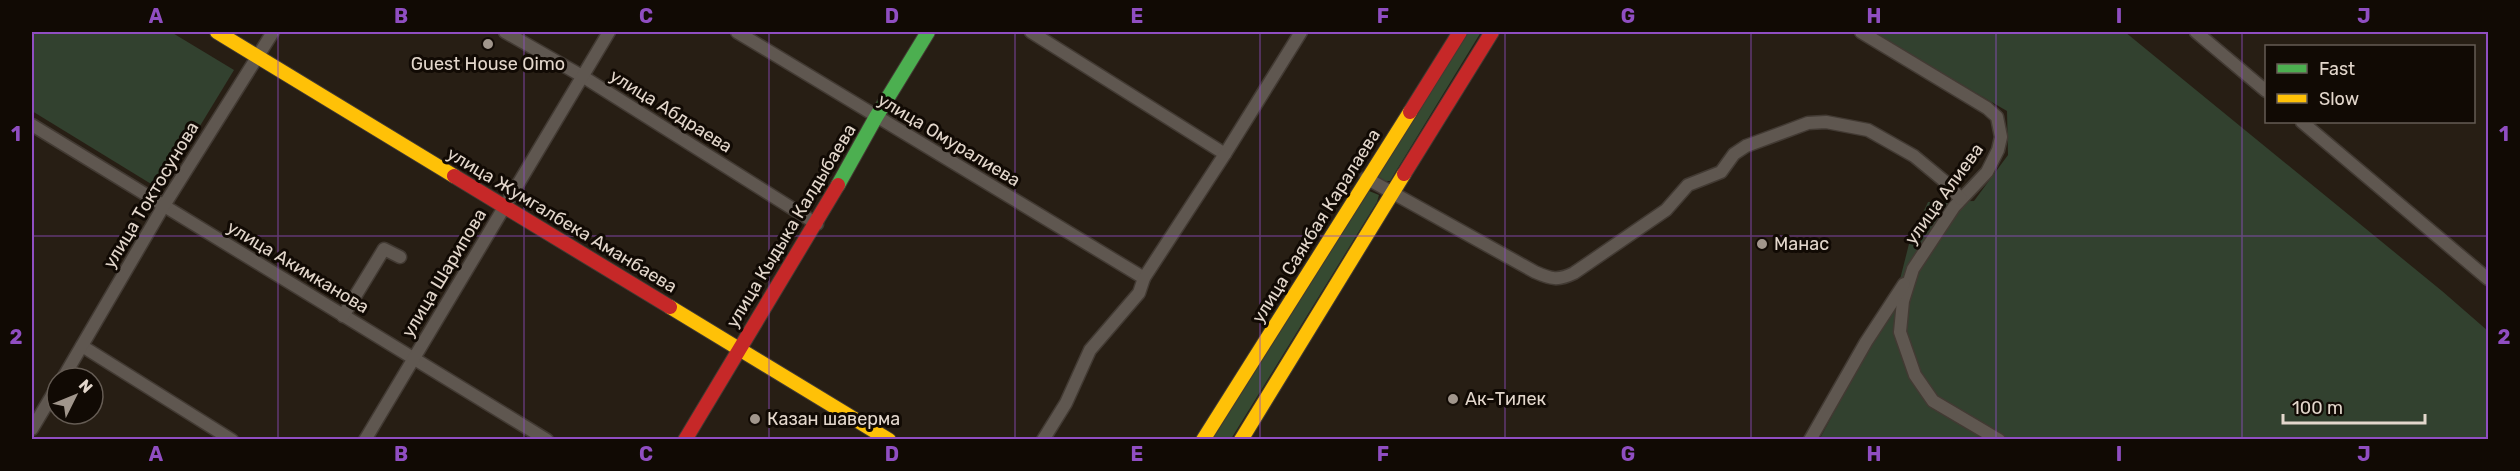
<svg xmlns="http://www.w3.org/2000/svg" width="2520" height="471" viewBox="0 0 2520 471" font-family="Rubik,sans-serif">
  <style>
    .green { fill: #32412f }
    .forest { fill: #364a31 }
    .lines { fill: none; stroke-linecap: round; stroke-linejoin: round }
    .street-casing { stroke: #423a33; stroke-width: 15 }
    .fast-casing { stroke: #423a33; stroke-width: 16 }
    .slow-casing { stroke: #423a33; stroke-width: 16 }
    .jam-casing { stroke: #423a33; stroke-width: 16 }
    .street { stroke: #5f5750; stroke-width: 12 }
    .fast { stroke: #4caf50; stroke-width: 14 }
    .slow { stroke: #ffc107; stroke-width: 14 }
    .jam { stroke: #c62828; stroke-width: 14 }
    .grid { fill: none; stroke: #904ec2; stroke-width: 1.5; stroke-opacity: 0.55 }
    .poi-dot { fill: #a1968c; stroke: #110a04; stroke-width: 2 }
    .labels { text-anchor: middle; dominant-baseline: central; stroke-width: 6; stroke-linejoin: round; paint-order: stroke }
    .poi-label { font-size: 18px; fill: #e3d7cc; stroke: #110a04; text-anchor: start }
    .street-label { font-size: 18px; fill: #e3d7cc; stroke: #110a04 }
    .neatline { fill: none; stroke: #904ec2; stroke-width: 2 }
    .grid-label { font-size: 20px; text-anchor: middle; font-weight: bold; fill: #904ec2 }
  </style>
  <rect width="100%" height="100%" fill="#271e14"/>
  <g class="green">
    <path d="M32,32h139l63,38 -73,120 -129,-79z"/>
    <path d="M1871,32h254l317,259 46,40v108l-669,1 76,-141 15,-59 18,-38 46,-1 34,-46 -1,-44z"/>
  </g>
  <g class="forest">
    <path d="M1468,32h13l-91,149h-9l-3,-4z"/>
    <path d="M1369,191l10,4 -2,7 -146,237 -19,1z"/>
  </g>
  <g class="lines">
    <defs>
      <g id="street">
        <path d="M505,32l77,44 235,148"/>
        <path d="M737,32l407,246"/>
        <path d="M1031,32l194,122"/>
        <path d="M1861,32l126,76 10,9 4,20 -3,13 -11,22 -33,35 -41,62 -10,32 -3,31 15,43 18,26 66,39"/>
        <path d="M2196,32l70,59"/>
        <path d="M2302,122l186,157"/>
        <path d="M32,125l515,315"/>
        <path d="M1366,178l169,94c16,7 23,9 39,1l92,-63 22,-25 33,-13 13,-18 12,-8 62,-23 18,-1 42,8 46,26 29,24 18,19"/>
        <path d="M343,316l41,-67 16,8"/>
        <path d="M82,346l150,94"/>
        <path d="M63,378l100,-171 110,-175"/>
        <path d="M32,429l25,-42"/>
        <path d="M365,440l244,-408"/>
        <path d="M1043,440l23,-37 24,-53 49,-57 5,-15 81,-124 76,-122"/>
        <path d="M1810,440l56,-98 38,-58"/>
      </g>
      <path id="fast" d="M838,185l38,-68 52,-85"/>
      <g id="slow">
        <path d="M217,32l237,144"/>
        <path d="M670,307l219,133"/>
        <path d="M1203,440l207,-328"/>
        <path d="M1241,440l163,-266"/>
      </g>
      <g id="jam">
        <path d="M1410,112l50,-80"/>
        <path d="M1404,174l88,-142"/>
        <path d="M454,176l216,131"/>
        <path d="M685,440l153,-255"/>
      </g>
    </defs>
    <use href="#street" class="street-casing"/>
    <use href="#fast" class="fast-casing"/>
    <use href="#slow" class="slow-casing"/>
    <use href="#jam" class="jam-casing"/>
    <use href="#street" class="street"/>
    <use href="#fast" class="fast"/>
    <use href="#slow" class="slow"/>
    <use href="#jam" class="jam"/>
  </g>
  <path class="grid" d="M278,32v408M524,32v408M769,32v408M1015,32v408M1260,32v408M1505,32v408M1751,32v408M1996,32v408M2242,32v408M32,236h2456"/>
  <g class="poi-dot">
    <circle cx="488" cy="44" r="6"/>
    <circle cx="1762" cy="244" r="6"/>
    <circle cx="1453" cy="399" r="6"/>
    <circle cx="755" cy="419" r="6"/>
  </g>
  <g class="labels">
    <g class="poi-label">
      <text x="488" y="64" text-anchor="middle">Guest House Oimo</text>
      <text x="1774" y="244">Манас</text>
      <text x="1465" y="399">Ак-Тилек</text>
      <text x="767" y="419">Казан шаверма</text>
    </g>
    <g class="street-label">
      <text transform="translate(671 111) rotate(32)">улица Абдраева</text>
      <text transform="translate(949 140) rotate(31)">улица Омуралиева</text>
      <text transform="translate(1944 194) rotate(-54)">улица Алиева</text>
      <text transform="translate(151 195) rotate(-59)">улица Токтосунова</text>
      <text transform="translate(562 220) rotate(31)">улица Жумгалбека Аманбаева</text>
      <text transform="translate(791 226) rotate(-59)">улица Кыдыка Калдыбаева</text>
      <text transform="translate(1316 226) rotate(-58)">улица Саякбая Каралаева</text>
      <text transform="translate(298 267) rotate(31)">улица Акимканова</text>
      <text transform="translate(444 273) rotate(-59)">улица Шарипова</text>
    </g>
  </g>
  <rect width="2520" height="471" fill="none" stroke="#110a04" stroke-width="66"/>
  <rect x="2265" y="45" width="210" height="78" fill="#110a04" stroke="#655c54" stroke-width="1.5"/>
  <rect x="2277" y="64" width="30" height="9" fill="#4caf50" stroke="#655c54" stroke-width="1.5"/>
  <text x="2319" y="75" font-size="18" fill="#e3d7cc">Fast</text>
  <rect x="2277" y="94" width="30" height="9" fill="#ffc107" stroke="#655c54" stroke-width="1.5"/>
  <text x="2319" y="105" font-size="18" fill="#e3d7cc">Slow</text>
  <g transform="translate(75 396) rotate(47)"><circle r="28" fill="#110a04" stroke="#655c54" stroke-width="1.5"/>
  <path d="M0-4.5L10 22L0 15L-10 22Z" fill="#a1968c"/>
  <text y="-9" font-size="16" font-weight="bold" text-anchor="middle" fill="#e3d7cc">N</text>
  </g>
  <path d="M2283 414v9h142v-9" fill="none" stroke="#e3d7cc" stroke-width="3"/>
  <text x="2292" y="414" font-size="18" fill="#e3d7cc" stroke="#110a04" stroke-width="4.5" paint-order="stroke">100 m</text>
  <rect x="33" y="33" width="2454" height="405" class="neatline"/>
  <g class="grid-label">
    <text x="156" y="23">A</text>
    <text x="401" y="23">B</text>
    <text x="646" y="23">C</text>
    <text x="892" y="23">D</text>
    <text x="1137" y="23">E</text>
    <text x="1383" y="23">F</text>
    <text x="1628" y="23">G</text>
    <text x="1874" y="23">H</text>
    <text x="2119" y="23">I</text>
    <text x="2364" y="23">J</text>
    <text x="16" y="141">1</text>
    <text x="2504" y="141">1</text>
    <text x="16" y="344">2</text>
    <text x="2504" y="344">2</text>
    <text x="156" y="461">A</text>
    <text x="401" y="461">B</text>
    <text x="646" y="461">C</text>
    <text x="892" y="461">D</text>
    <text x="1137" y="461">E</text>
    <text x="1383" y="461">F</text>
    <text x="1628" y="461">G</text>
    <text x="1874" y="461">H</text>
    <text x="2119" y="461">I</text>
    <text x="2364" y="461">J</text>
  </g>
</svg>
